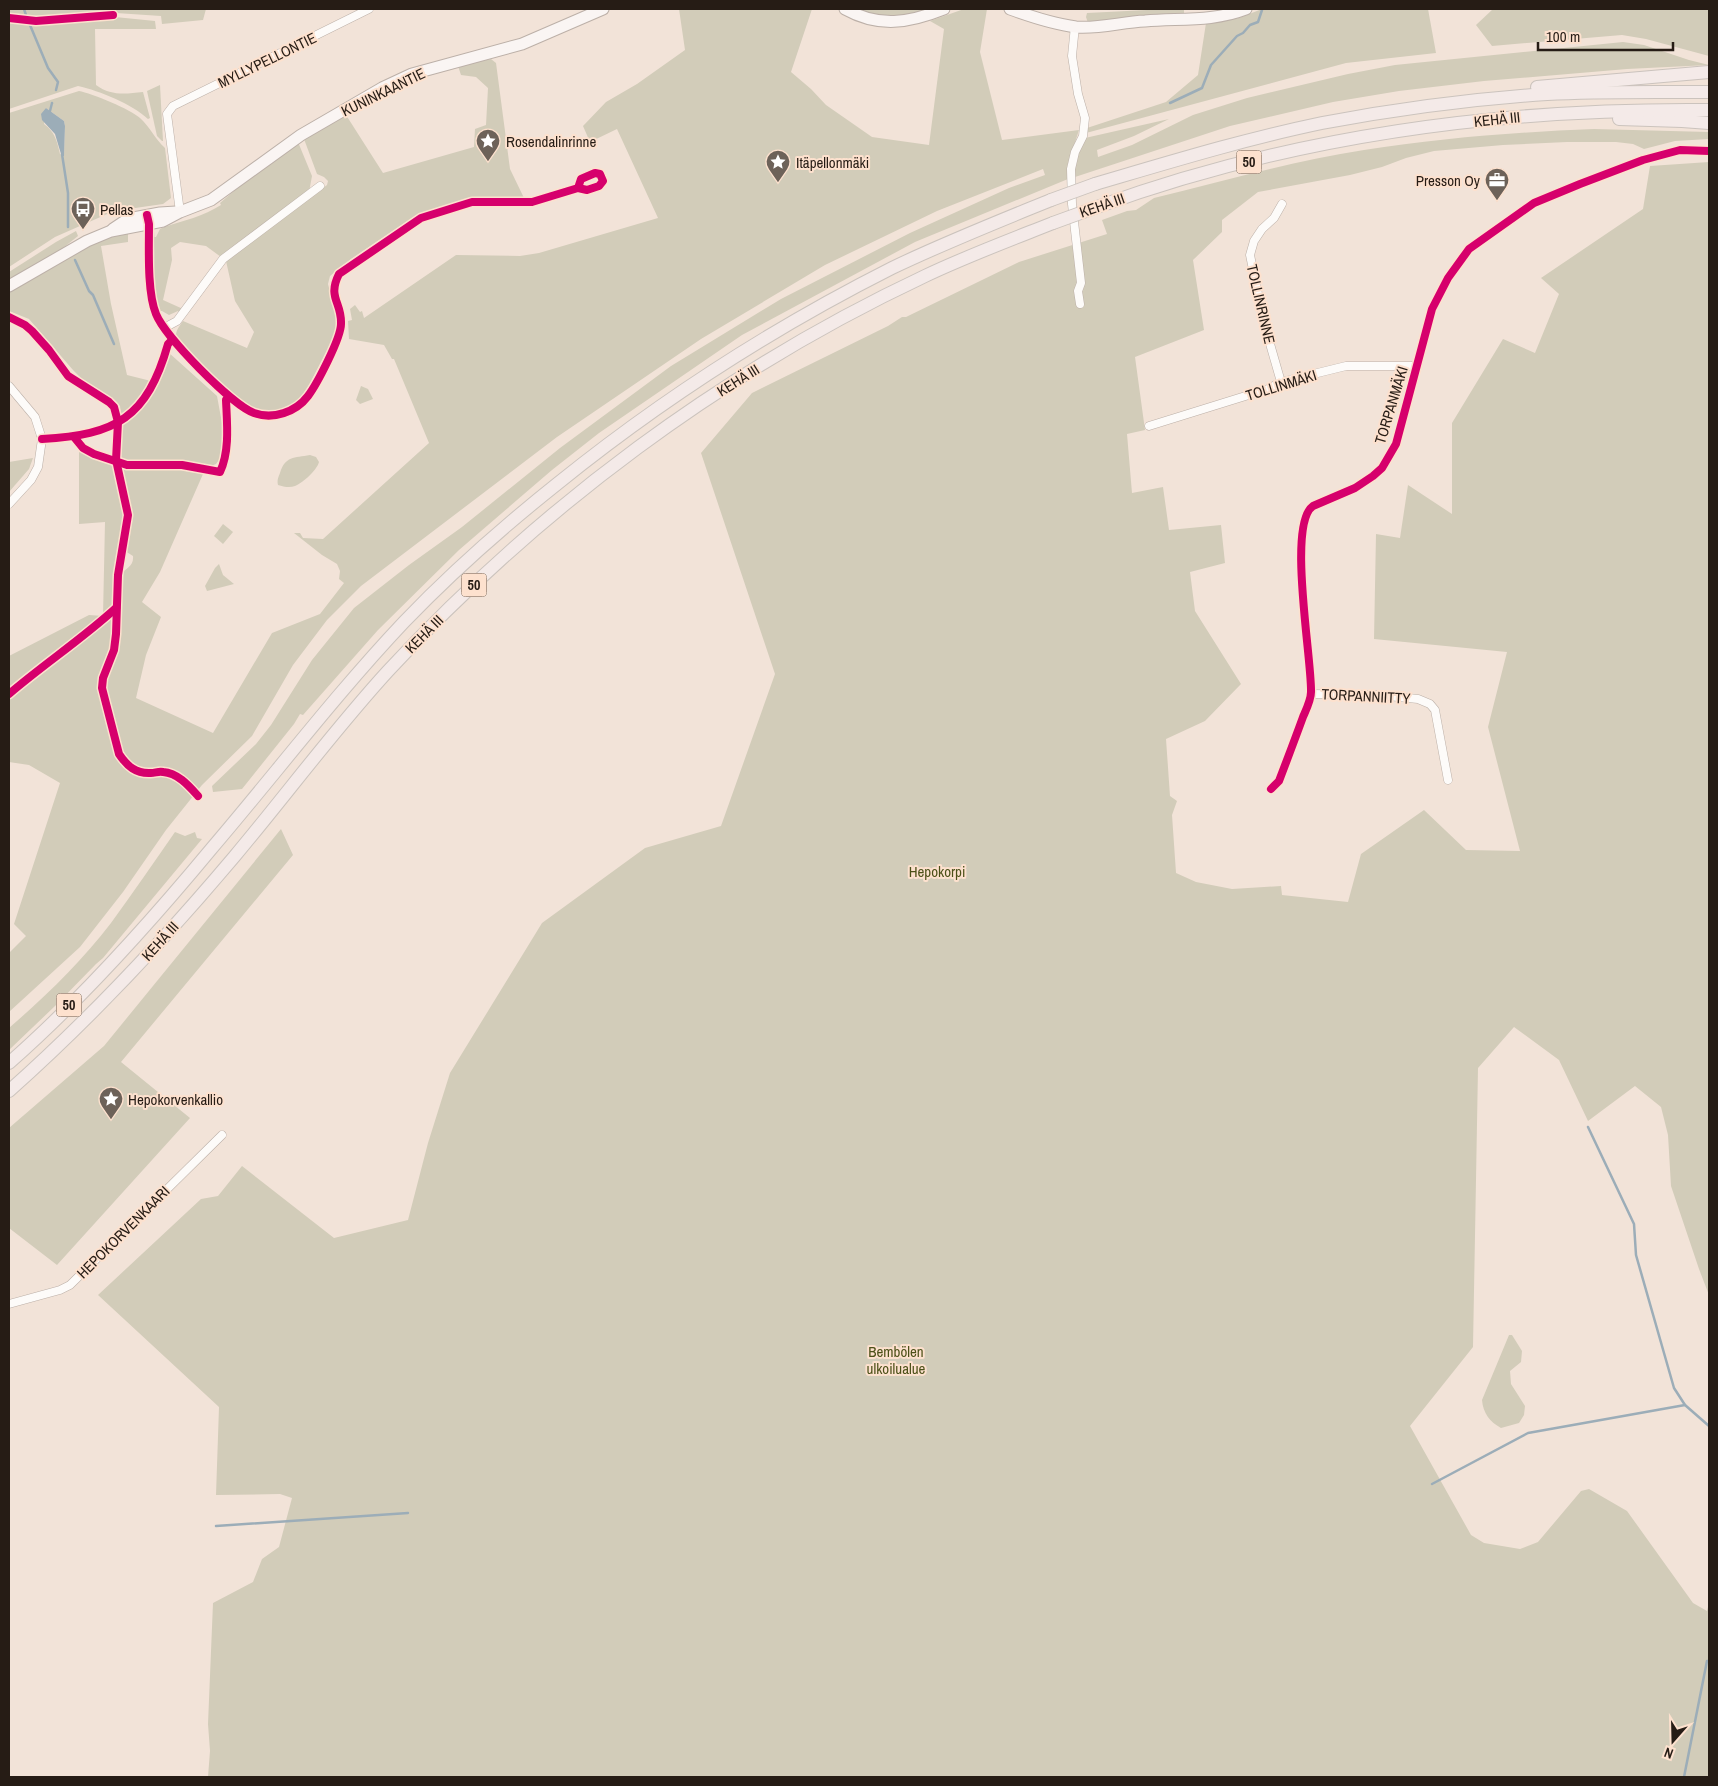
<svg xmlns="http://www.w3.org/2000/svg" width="1718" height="1786" viewBox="0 0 1718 1786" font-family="'Archivo Narrow',sans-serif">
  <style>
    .green { fill: #d2ccb9; fill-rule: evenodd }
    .water { fill: #9cadb8 }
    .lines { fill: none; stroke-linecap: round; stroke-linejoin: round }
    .stream { stroke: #9cadb8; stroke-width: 2.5 }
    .minor-casing { stroke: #bcb0a8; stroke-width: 9 }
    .secondary-casing { stroke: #bcb0a8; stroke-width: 13 }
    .trunk-casing { stroke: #cbc3bd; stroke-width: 14 }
    .minor { stroke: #fdfbf9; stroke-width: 8 }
    .secondary { stroke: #faf5f3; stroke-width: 11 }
    .trunk { stroke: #f4eae8; stroke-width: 12 }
    .trunk-bridge-casing { stroke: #cbc3bd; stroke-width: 14; stroke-linecap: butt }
    .trunk-bridge { stroke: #f4eae8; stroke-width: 12 }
    .cycleway-casing { stroke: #fde1ce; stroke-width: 11 }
    .cycleway { stroke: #d6006c; stroke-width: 8 }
    .labels { text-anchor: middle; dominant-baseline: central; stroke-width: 4; stroke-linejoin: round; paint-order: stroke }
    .shield { fill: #fde1ce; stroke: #66574c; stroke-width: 1 }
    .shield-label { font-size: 14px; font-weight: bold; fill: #261c15 }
    .street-label { font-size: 15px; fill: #261c15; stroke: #fde1ce }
    .poi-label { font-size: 15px; fill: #261c15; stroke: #fde1ce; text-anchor: start }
    .park-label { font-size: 15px; fill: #4c5018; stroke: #fde1ce }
  </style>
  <rect width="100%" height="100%" fill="#f2e3d8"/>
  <g class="green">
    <path d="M9,9h101v4l-73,6 -28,-3z"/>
    <path d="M116,9h90l-3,11 -41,4 -1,-8 -45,-3z"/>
    <path d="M679,9h133l-21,63 20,17 15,16 46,32 57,8 15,-116 -14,-8 34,-12h23l-7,43 22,88 77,-10 -12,37 1,12 -153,63 -173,93 -143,98 -47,37 -93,80 -81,80 -75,85 -3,-1 -6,10 -52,65 -29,3 -1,-6 44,-42 15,-19 41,-65 42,-52 55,-43 53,-38 98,-79 111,-82 110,-67 129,-66 99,-45 36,-13 -2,-6 -106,42 -112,54 -124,74 -144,98 -196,149 -34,34 -34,45 -41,71 -50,49 -36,45 -43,62 -43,55 -71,65v-59l17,-17 -12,-12 46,-141 -31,-18 -20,-3v-106l80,-41 14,1 2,-94 -26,2v-74l29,12 8,5 8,43v15l-8,42 -3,36 -3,6 -5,6 14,-6 2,-35c5,-6 13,-8 12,-18l-8,-5 4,-31 -1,-15 -7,-34 1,-3 58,2 23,4 -43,98 -18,30 19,15 -15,38 -10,43 77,35 59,-100 48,-19 24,-31 -5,-4 1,-8 -3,-7 -15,-9 -28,-22h6l3,5 20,1 106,-96 -35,-84h-2l-8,-14 -35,-6 -1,-18 4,-1 -2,-11 5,-4 5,7 2,-1 2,7 92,-63 64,1 19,-3 119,-35 -41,-89 -27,13 -7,-16 23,-24 31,-18 48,-34z"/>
    <path d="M856,9h73c-26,9 -47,12 -73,0z"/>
    <path d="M1167,9h17v6l-96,8 -2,-6 1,-4z"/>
    <path d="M1262,9h166l8,44 -90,10 -260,70 1,-5 79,-26 32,-27 8,-52 33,-5z"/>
    <path d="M1493,9h216v47l-63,-17 -24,-4 -130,11 -16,-21z"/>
    <path d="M115,17l40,4 1,8h-61l1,56c15,11 29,9 47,7l7,26 -2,1c-16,-15 -48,-28 -70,-33l-69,23v-88l17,2z"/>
    <path d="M1623,42l21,3 45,15 20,5 -82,4 -143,12 -85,10 -66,11 -103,24 -155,51c-1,-14 3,-26 10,-39l84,-19 -35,17 -37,14 1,7 34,-12 61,-30 54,-17 101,-24 47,-9z"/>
    <path d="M491,59l5,4 14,106 14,29 -49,-1 -57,17 -67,45 -21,17 -2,8 9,35 -1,14 -28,54 -10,14 -13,7 -12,4 -14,-1 -15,-7 -66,-61c-5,-9 0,-15 5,-22l64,27 7,-16 -19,-31 -9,-40 101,-76 1,-4 -4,-4 -7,-3 -13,-35 42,-24 37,58 91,-26 1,-18 11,-4 2,-37 -12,-11 -15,-2 -3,-9z"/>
    <path d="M160,85l3,56h-1l-5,-5 -10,-45z"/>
    <path d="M79,91c12,2 53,19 61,27 10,9 15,21 25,30l6,50 -8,6 -49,7 -59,26 -46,30v-154zM46,108l18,13 1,5 -1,29 -1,1 -3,-2c-3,-13 -5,-22 -16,-30z"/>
    <path d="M1594,129l115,3v7l-34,2 -31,8 -11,-5 -17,-2h-49l-64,3 -69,6 -28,7 -24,9 -32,8 -92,17 -36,28v12l-29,28 11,70 -69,27 10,73 -18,4 5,59 31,-6 6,43 52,-5 4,38 -35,9 5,39 46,73 -36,37 -39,18 4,57 7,5 -5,14 4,58 20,9 36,7 49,-3 1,9 66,7 13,-48 63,-44 42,40 54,1 -32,-124 19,-75 -133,-13 2,-105 24,4 8,-53 44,29v-91l51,-84 32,14 24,-59 -18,-16 102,-69 7,-43 59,-4v1133l-10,-26 -28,-83 -3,-51 -7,-28 -26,-21 -47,35 -29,-61 -45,-33 -36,41 -5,279 -63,79 61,109 13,8 36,6 18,-7 43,-51 8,-2 38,22 66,92 14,8 2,-8v174h-1501l2,-26 -2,-27 5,-121 40,-21 9,-23 17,-12 13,-49 -12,-4 -64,1 3,-88 -121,-112 103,-96 17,-3 24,-30 92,72 74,-18 20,-77 22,-70 92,-150 103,-75 76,-22 54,-152 -74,-221 51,-60 136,-67 14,-9h4l113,-55 88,-28 -5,-14 25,-9 9,-1 18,-12c69,-17 139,-37 210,-48 76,-12 153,-18 230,-21z"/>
    <path d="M298,142l14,34 -3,16 -88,65 -15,-11 -26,-4 -9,6 1,12 -9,40 20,9 -3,3 -2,-1 -9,4 -7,-4h-3l-5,-20v-54h2l4,-8 4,-2c19,-6 40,-11 57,-22l-1,-2 35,-30z"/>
    <path d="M76,231l2,5 -20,16 -49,29v-9l47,-30z"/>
    <path d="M128,231v11l-27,4 10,58 16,71 32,8 9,-31 49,44 7,38 -3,23 -5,7 -8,3 -26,-7 -60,1 -3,-10 3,-29 -2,-16 -12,-10 -22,-13 -13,-13 -44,-51 -20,-8v-20l81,-46z"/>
    <path d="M361,386l7,3 5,10 -13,5 -4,-4z"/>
    <path d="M310,455l6,2 3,5c-2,8 -15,20 -24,24 -5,2 -11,1 -17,-1 -1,-5 0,-7 2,-12 5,-17 14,-15 30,-18z"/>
    <path d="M33,458l-4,11 -20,23v-30z"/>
    <path d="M223,524l10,8 -10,12 -9,-8z"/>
    <path d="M219,564l4,11 11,9 -27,7 -2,-5 10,-18z"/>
    <path d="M281,829l12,26 -172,207 69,56 -133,147 -48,-37v-100l95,-82z"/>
    <path d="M175,832l10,4 10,-4 2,6 5,1 -99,119 -7,6 -41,42 -46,44v-22c37,-32 72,-66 102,-105 22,-30 43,-61 64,-91z"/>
    <path d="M1509,1335h3l10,16 -1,11 -11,9 1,13 14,22 -1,9 -5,8 -18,5c-11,-6 -18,-15 -19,-28z"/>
  </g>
  <path class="water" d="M46,108l18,13 1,5 -1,30h-1l-2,-2 -6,-20 -13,-14 -1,-6z"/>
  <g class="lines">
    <g class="stream">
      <path d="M24,9l2,6"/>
      <path d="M30,25l18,43 10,14 -2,8"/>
      <path d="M1170,103l32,-15 9,-23 26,-29 6,-3 7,-8 8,-3 4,-12"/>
      <path d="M50,111l2,-8"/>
      <path d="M62,154l6,39v34"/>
      <path d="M75,260l14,31 4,4 21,49"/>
      <path d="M1588,1127l46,97 2,31 38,133 11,17 24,21"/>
      <path d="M1432,1484l96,-51 157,-28"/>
      <path d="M216,1526l192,-13"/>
      <path d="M1684,1777l23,-116h2"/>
    </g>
    <defs>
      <g id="minor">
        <path d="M1075,26l-3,30 6,38 7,24 -2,18 -8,16 -4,17 1,35 9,79 -3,8 2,13"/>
        <path d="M180,212l-13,-98 6,-8 196,-97"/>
        <path d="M148,219c6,31 -3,65 8,95 8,23 75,90 97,99 20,7 42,0 55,-17 8,-11 33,-58 33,-71 1,-23 -14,-27 -2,-51l82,-56 51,-16h60l46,-14 9,2 12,-4 4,-5 -3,-7 -5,-1 -14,6 -3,9"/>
        <path d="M164,328l13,-7 46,-62 97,-73"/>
        <path d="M1281,382l-17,-59 -14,-68 4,-14 8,-12 12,-11 8,-14"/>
        <path d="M9,386l26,31 7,22 -4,28 -7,13 -22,24"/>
        <path d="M1149,426l119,-37 13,-7 65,-16h71"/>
        <path d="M1312,694l66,1 40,4 12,5 5,6 13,70"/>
        <path d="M1271,789l8,-8c8,-21 16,-42 24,-64 3,-7 8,-17 8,-25 1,-33 -24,-168 2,-186l42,-18 18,-12 9,-8 14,-24 36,-135 16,-31 21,-29 65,-46 46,-19 63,-24 37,-10 29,1"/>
        <path d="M9,1304l51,-14 10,-5 152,-150"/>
      </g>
      <g id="secondary">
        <path d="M845,9c34,19 64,14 99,0"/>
        <path d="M1010,9c22,8 43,15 66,18 23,2 46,-5 69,-6 34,-3 68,1 101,-12"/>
        <path d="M113,229l15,-10 32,-6 16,-1"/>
        <path d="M9,286l78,-45 24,-10 52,-10 17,-9 31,-12 90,-65 81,-47 30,-14 110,-30 81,-35"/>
      </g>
      <g id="trunk">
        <path d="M1537,87l172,-15"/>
        <path d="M1619,119l63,2 27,2"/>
        <path d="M1095,184c75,-22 150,-45 227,-61 74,-14 149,-24 225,-29 54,-3 108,-2 162,-2"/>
        <path d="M1097,207c195,-71 405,-99 612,-97"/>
        <path d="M9,1063c74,-65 140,-139 203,-215 64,-75 124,-154 192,-226 47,-49 99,-95 153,-138 104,-84 216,-156 335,-216 52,-25 105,-46 159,-68"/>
        <path d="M9,1091c81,-72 155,-151 225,-234 52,-62 100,-127 154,-186 152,-164 335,-300 537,-395 42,-20 85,-36 128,-53"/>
      </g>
    </defs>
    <use href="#minor" class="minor-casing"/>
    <use href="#secondary" class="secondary-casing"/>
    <use href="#trunk" class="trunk-casing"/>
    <use href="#minor" class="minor"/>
    <use href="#secondary" class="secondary"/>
    <use href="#trunk" class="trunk"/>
    <defs>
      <g id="trunk-bridge">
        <path d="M1051,200l44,-16"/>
        <path d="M1053,223l44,-16"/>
      </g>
    </defs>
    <use href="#trunk-bridge" class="trunk-bridge-casing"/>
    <use href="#trunk-bridge" class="trunk-bridge"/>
    <defs>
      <g id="cycleway">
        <path d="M9,18l27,3 77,-6"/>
        <path d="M147,215l2,9c0,25 -2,68 7,90 9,23 76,91 98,99 19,7 42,-1 54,-17 9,-12 33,-58 33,-72 1,-22 -14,-26 -2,-50l82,-56 51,-16h60l46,-14 9,2 12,-4 4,-5 -3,-7 -5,-1 -14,6 -3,9"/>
        <path d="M9,317l16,8 7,6 17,19 19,26 41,26 5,5 4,15 -2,38 12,55 -10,60 -2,59 -2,16 -11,28 -1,10 17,66c8,12 17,20 32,19 4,0 8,-2 12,-1 15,1 26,14 35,24"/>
        <path d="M74,437l9,11 11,6 33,11h55l38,7c10,-21 7,-49 6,-72"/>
        <path d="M42,439c74,-4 105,-21 126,-95l4,-4"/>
        <path d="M9,694c35,-30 73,-55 107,-86"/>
        <path d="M1271,789l8,-8c8,-21 16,-42 24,-64 3,-7 8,-17 8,-25 1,-33 -24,-168 2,-186l42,-18 18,-12 9,-8 14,-24 36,-135 16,-31 21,-29 65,-46 46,-19 63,-24 37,-10 29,1"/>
      </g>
    </defs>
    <use href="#cycleway" class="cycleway-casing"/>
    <use href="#cycleway" class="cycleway"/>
  </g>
  <defs>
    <symbol id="sight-pin" viewBox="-11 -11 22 30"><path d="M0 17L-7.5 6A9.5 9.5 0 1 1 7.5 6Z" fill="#6d6259" stroke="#fde1ce"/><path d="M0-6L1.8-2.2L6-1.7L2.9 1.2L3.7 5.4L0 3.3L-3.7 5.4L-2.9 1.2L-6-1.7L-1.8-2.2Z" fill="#fff"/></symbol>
    <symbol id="office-pin" viewBox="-11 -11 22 30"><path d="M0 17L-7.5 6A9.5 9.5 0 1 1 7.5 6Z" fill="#6d6259" stroke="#fde1ce"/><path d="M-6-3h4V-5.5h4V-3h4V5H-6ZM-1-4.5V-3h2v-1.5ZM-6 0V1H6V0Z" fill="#fff"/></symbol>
    <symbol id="bus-pin" viewBox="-11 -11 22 30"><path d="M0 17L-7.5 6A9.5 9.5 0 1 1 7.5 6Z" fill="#6d6259" stroke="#fde1ce"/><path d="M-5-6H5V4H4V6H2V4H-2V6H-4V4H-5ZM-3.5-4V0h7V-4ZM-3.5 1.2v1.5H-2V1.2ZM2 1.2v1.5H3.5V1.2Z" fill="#fff"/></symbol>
  </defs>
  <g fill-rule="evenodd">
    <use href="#sight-pin" x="474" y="127" width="28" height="38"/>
    <use href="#sight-pin" x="764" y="148" width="28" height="38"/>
    <use href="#office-pin" x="1483" y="166" width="28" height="38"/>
    <use href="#bus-pin" x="69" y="195" width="28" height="38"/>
    <use href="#sight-pin" x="97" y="1085" width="28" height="38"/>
  </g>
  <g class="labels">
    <g class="shield">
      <rect x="1236.5" y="150.5" width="25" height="23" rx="4"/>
      <rect x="461.5" y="573.5" width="25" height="23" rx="4"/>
      <rect x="56.5" y="993.5" width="25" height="23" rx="4"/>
    </g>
    <g class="shield-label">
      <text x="1249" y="162">50</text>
      <text x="474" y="585">50</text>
      <text x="69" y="1005">50</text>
    </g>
    <g class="street-label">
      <text transform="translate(267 60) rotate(-26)">MYLLYPELLONTIE</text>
      <text transform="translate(383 92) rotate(-26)">KUNINKAANTIE</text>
      <text transform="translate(1497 119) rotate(-6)">KEHÄ III</text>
      <text transform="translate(1102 205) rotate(-19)">KEHÄ III</text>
      <text transform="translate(1261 304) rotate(77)">TOLLINRINNE</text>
      <text transform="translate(738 380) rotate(-32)">KEHÄ III</text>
      <text transform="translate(1281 385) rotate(-17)">TOLLINMÄKI</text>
      <text transform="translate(1391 405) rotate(-73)">TORPANMÄKI</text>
      <text transform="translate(424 634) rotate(-45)">KEHÄ III</text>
      <text transform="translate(1366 696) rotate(3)">TORPANNIITTY</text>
      <text transform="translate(160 941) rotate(-48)">KEHÄ III</text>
      <text transform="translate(123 1232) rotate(-45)">HEPOKORVENKAARI</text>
    </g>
    <g class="poi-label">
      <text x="506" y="141">Rosendalinrinne</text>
      <text x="796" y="162">Itäpellonmäki</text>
      <text x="1480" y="180" text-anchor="end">Presson Oy</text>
      <text x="100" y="209">Pellas</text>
      <text x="128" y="1099">Hepokorvenkallio</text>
    </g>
    <g class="park-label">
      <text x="937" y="871">Hepokorpi</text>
      <text x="896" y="1351">Bembölen<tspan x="896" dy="17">ulkoilualue</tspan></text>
    </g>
  </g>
  <rect width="1718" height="1786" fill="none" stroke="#261c15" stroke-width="20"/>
  <g transform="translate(1673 1741) rotate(200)" stroke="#fde1ce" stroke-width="4" paint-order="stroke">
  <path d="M0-4L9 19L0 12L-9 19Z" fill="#261c15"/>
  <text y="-8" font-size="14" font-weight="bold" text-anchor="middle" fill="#261c15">N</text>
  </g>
  <path d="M1538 42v8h135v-8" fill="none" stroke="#261c15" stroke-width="2.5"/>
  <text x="1546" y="42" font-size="15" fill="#261c15" stroke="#fde1ce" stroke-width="4" paint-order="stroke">100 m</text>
</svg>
